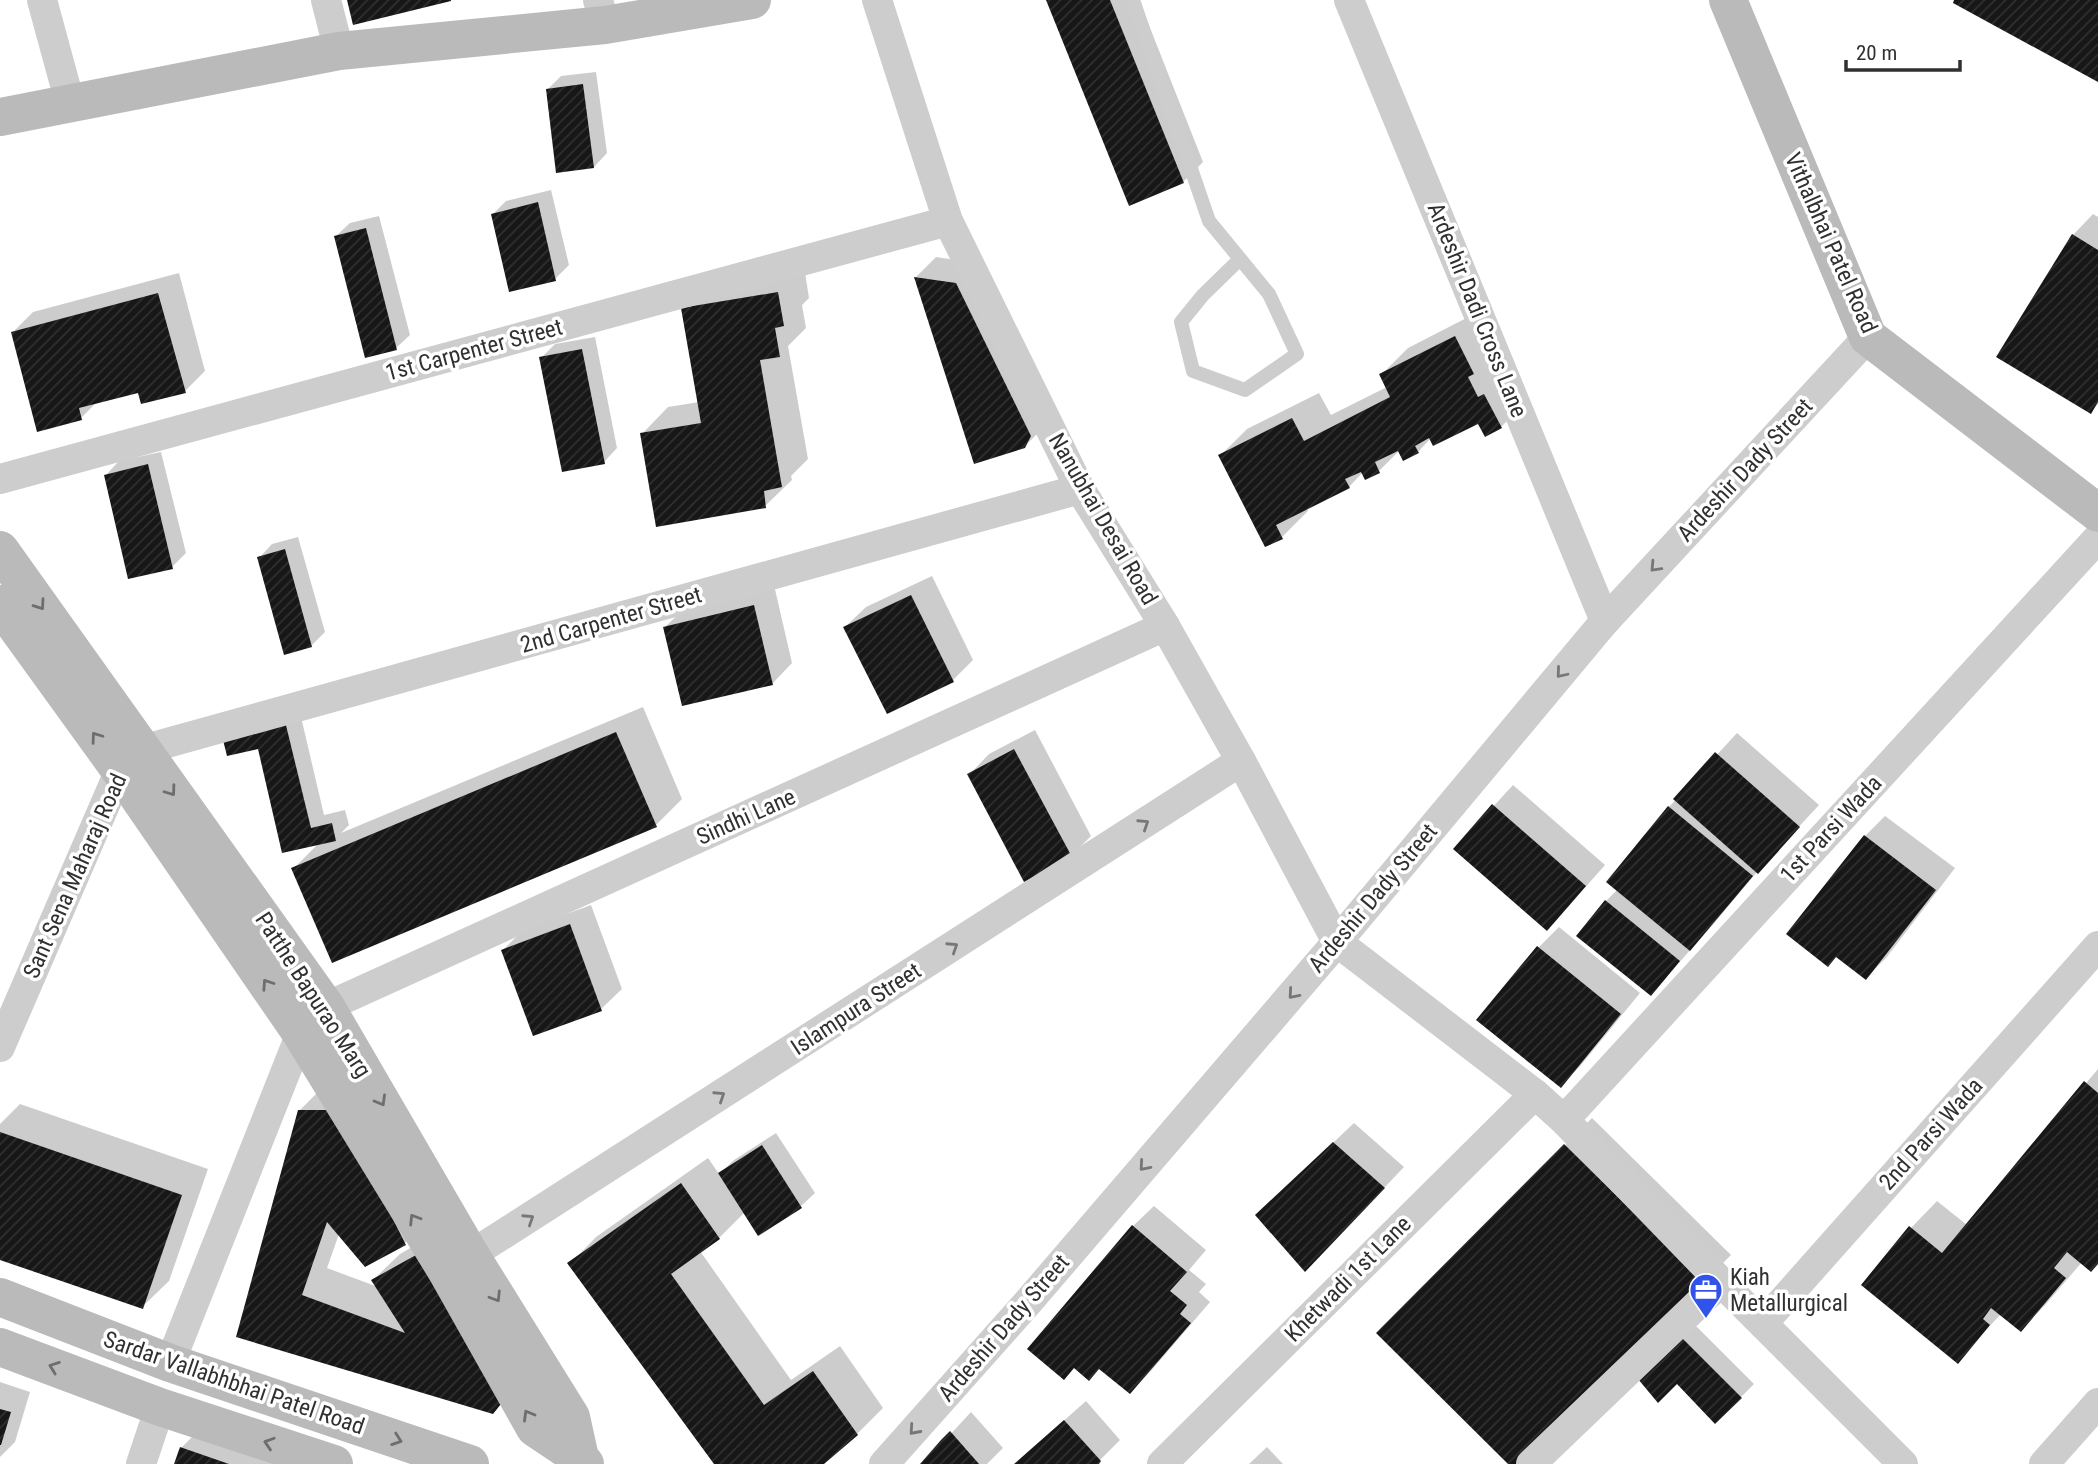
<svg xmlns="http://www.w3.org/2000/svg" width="2098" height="1464" viewBox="0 0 2098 1464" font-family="'Roboto Condensed',sans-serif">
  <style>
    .shadow { fill: #0003 }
    .building { fill: url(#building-hatch) }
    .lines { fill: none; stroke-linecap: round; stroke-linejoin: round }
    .lane { stroke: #cdcdcd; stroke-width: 14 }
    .street { stroke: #cdcdcd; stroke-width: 30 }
    .secondary { stroke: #bababa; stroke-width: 38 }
    .oneway { stroke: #777 }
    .oneway2 { stroke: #6e6e6e }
    .labels { text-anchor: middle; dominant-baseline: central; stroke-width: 7; stroke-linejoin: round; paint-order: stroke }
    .street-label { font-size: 23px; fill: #303030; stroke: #fff }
    .poi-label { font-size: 23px; fill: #303030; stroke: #fff; text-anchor: start }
  </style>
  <defs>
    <pattern id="building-hatch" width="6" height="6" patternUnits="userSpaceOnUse" patternTransform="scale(1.75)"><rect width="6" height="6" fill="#171717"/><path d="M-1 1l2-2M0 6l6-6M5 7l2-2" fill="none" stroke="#303030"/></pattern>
  </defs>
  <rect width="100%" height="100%" fill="#fff"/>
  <g class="shadow">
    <path d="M1048,0h91l64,162 -20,20z"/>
    <path d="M596,72l11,81 -13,14 -46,-78 13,-13z"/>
    <path d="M551,190l18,75 -14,14 -62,-65 13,-13z"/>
    <path d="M2093,214l5,3v187l-8,7 -17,-176z"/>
    <path d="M379,216l31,119 -14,13 -60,-112 14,-13z"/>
    <path d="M936,257l40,6 69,163 -21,21 -48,14 -60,-184z"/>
    <path d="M804,266l5,32 -7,7 4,23 -18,18 20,113 -17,17 1,4 -27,26 -123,-72 26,-27 31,-5 -16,-93z"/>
    <path d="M179,273l26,98 -20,20h-46l-41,10 -17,17 -68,-86 20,-20z"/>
    <path d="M1482,310l46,90 -27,27 -22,-6 -48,17 -13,14 -18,-2 -21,21 -16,1 -14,15 -42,21 1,3 -26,26 -62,-81 27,-27 72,-36 12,22 56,-28 -6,-12 27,-27z"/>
    <path d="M595,337l22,111 -13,14 -63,-104 14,-14z"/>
    <path d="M161,452l25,101 -14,14 -66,-92 13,-14z"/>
    <path d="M298,537l27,95 -14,14 -52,-88 13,-14z"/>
    <path d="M932,576l41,84 -20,20 -108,-53 21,-20z"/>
    <path d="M774,585l18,78 -20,21 -107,-57 21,-20z"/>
    <path d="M298,704l26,111 21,-5 4,15 -8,8 302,-126 39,92 -26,26 -363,44 26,-26 -60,-96z"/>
    <path d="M1035,730l56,106 -20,20 -102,-81 20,-21z"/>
    <path d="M1737,733l82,72 -62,67 -47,56 -59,66 -45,-93 12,-12 51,-82z"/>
    <path d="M1513,785l92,80 -38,43 -112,-60z"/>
    <path d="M1885,816l70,52 -69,90 -20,20 -1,-142z"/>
    <path d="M591,905l31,84 -21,20 -98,-59 20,-20z"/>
    <path d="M1559,927l81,66 -59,72 -20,21 -82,-66 60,-73z"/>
    <path d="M2098,1069v194l-16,-1 -35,41 -26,27 -20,-16 -44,47 -46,-133 26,-27 30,24z"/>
    <path d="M326,1084l105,133 -26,26 -66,-9 -12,34 51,19 -5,-7 27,-26 43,-25 87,142 -292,-35 62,-226z"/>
    <path d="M20,1104l188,65 -39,112 -27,26 -142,-49v-134z"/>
    <path d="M1592,1118l139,137 -208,209h-12l-132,-131z"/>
    <path d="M1354,1123l50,44 -79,83 -47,-55z"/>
    <path d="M776,1133l39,60 -14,13 -42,27 -14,-21 -26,26 -19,13 91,129 49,-34 43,62 -26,26 -36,30h-104l-147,-200 26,-27 112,-79 11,16 15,-14z"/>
    <path d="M1154,1206l52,44 -17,20 17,14 -7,8 11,10 -60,70 -20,20 -30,-25h-25l58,-141z"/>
    <path d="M1696,1326l58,58 -13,13 -64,-15 -37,-3z"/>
    <path d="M0,1382l30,10 -15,50 -15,15z"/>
    <path d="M1086,1401l34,39 -24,24h-81z"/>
    <path d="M971,1412l32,36 -16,16h-64z"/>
    <path d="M208,1421l126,43h-159l6,-16z"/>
    <path d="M1267,1447l16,17h-34z"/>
  </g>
  <g class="building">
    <path d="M347,0h104v1l-98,24z"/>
    <path d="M1046,0h64l74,183 -55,23z"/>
    <path d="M1954,0h144v82l-145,-79z"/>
    <path d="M583,84l11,84 -38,5 -10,-84z"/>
    <path d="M538,202l18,79 -47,11 -18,-78z"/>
    <path d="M366,228l31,122 -32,8 -31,-122z"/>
    <path d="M2072,234l26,16v152l-7,12 -95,-57z"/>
    <path d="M914,277l42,6 75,153 -6,12 -51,16z"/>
    <path d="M778,292l6,34 -9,2 5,29 -20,3 22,127 -18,4 2,17 -110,19 -16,-94 61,-10 -20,-115z"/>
    <path d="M158,293l28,100 -45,11 -3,-11 -59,15 3,12 -45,12 -26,-100z"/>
    <path d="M1455,336l19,38 -6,3 10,20 6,-3 18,34 -17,9 -7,-13 -45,22 -4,-8 -14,8 4,7 -16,8 -5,-10 -23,11 5,11 -15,7 -4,-8 -16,7 5,9 -74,37 7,14 -18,8 -47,-92 74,-37 12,23 86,-44 -11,-23z"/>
    <path d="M582,349l23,115 -43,8 -23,-115z"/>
    <path d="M148,464l25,105 -45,10 -24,-104z"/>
    <path d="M285,549l27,98 -28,8 -27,-98z"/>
    <path d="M911,595l43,87 -67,32 -44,-87z"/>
    <path d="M754,605l19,80 -91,21 -19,-79z"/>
    <path d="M284,717l27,111 21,-5 4,18 -54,12 -24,-104 -31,7 -6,-24z"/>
    <path d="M616,732l41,95 -325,136 -41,-95z"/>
    <path d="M1014,749l58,108 -48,25 -57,-108z"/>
    <path d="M1715,752l85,75 -42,47 -85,-75z"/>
    <path d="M1492,804l94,82 -39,45 -94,-82z"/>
    <path d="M1668,806l85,70 -63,75 -84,-69z"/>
    <path d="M1864,835l72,55 -70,90 -30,-23 -8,10 -42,-33z"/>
    <path d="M1605,900l75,61 -29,35 -75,-60z"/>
    <path d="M570,924l32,87 -69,25 -32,-86z"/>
    <path d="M1537,946l84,68 -60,74 -85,-68z"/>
    <path d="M2084,1081l14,12v171l-7,8 -24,-20 -13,16 12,10 -45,54 -30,-24 -8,11 7,6 -32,39 -97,-79 48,-59 33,27z"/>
    <path d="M298,1110h40l68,135 -41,22 -38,-45 -25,73 103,38 -34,-53 45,-25 89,144 -12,15 -257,-77z"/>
    <path d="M0,1132l182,63 -39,114 -143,-49z"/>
    <path d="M1333,1142l52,46 -80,84 -50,-57z"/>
    <path d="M1564,1144l141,139 -180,181h-17l-132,-131z"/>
    <path d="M762,1145l40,63 -44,28 -40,-63z"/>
    <path d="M681,1183l39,56 -49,35 93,131 49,-34 45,64 -34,29h-110l-147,-201z"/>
    <path d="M1132,1225l55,47 -17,19 17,14 -7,9 11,9 -61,71 -31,-25 -10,12 -15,-13 -10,12 -37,-31z"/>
    <path d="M1682,1338l60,60 -27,26 -38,-40 -19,19 -20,-24z"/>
    <path d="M0,1409l11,3 -10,33h-1z"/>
    <path d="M1064,1420l37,41 -2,3h-85z"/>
    <path d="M950,1431l29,33h-59l21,-24z"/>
    <path d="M180,1447l49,17h-55z"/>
  </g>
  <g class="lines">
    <path class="lane" d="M1133,0l76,221 60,73 28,60 -52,36 -52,-19 -12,-49 22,-27 37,-36"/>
    <g class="street">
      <path d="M42,0l28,103"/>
      <path d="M326,0l13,51"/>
      <path d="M598,0l7,25"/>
      <path d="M877,0l71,221 132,268 85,137 76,135 96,181 198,152 29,26 157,162 182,182"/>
      <path d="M1349,0l256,621"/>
      <path d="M0,479l948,-258"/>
      <path d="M0,1047l120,-277 22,-20 938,-261"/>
      <path d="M1564,1120l534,-582"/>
      <path d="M452,1267l789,-506"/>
      <path d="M1764,1322l334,-376"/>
      <path d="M170,1363l131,-330 25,-26 839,-381"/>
      <path d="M141,1464l19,-57"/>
      <path d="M884,1464l145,-163 308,-359 268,-321 263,-284"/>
      <path d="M1162,1464l373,-370"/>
      <path d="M1531,1464l190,-182"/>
      <path d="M2044,1464l54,-61"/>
    </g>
    <g class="secondary">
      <path d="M1728,0l140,337 230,176"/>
      <path d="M0,117l339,-66 266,-26 147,-25"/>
      <path d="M0,550l326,457 145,249 100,161 9,41 5,6"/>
      <path d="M0,604l120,166 181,263 145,237 89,158 45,30"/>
      <path d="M0,1297l170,66 300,101"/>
      <path d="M0,1347l160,60 174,57"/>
    </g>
  </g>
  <defs><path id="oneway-chevron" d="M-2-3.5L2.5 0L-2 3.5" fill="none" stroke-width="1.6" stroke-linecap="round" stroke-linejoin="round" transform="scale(1.75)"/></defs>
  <g class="oneway">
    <use href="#oneway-chevron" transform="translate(1655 567) rotate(133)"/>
    <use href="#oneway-chevron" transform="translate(1561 673) rotate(130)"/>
    <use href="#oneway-chevron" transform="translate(1144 824) rotate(-33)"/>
    <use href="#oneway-chevron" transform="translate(953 947) rotate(-33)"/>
    <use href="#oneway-chevron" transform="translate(1293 994) rotate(131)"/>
    <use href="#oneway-chevron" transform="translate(720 1096) rotate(-33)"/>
    <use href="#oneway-chevron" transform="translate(1144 1166) rotate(131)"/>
    <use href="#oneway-chevron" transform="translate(529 1219) rotate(-33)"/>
    <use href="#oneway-chevron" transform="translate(914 1430) rotate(132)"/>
  </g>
  <g class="oneway2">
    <use href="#oneway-chevron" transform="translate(40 605) rotate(55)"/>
    <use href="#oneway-chevron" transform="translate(96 737) rotate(-126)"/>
    <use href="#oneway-chevron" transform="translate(171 791) rotate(54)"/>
    <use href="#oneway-chevron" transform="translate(267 984) rotate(-124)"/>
    <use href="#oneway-chevron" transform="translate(381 1101) rotate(60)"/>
    <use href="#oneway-chevron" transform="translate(414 1219) rotate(-122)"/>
    <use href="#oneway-chevron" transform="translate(496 1297) rotate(58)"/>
    <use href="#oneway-chevron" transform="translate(54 1367) rotate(-160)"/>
    <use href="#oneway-chevron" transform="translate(528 1415) rotate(-120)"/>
    <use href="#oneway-chevron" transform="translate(397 1440) rotate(19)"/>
    <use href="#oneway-chevron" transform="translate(269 1443) rotate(-162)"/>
  </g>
  <defs>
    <symbol id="office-pin" viewBox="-11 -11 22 30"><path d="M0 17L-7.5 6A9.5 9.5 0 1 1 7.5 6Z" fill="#2f53eb" stroke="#fff"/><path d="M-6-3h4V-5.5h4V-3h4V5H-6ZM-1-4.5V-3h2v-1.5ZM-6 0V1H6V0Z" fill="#fff"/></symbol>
  </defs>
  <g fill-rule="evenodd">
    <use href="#office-pin" x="1687" y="1271" width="38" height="52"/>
  </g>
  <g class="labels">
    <g class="street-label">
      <text transform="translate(1831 243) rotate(66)">Vithalbhai Patel Road</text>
      <text transform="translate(1477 310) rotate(68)">Ardeshir Dadi Cross Lane</text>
      <text transform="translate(474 350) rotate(-15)">1st Carpenter Street</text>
      <text transform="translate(1745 470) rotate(-47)">Ardeshir Dady Street</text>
      <text transform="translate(1103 519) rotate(60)">Nanubhai Desai Road</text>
      <text transform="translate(611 620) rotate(-16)">2nd Carpenter Street</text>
      <text transform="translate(746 817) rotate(-24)">Sindhi Lane</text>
      <text transform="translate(1831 829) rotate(-47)">1st Parsi Wada</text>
      <text transform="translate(75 876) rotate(-66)">Sant Sena Maharaj Road</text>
      <text transform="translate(1373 898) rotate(-50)">Ardeshir Dady Street</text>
      <text transform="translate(313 995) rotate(57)">Patthe Bapurao Marg</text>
      <text transform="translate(856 1009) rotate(-33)">Islampura Street</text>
      <text transform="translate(1931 1134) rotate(-48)">2nd Parsi Wada</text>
      <text transform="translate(1348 1279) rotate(-45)">Khetwadi 1st Lane</text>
      <text transform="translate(1004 1328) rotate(-49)">Ardeshir Dady Street</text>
      <text transform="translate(234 1383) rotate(19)">Sardar Vallabhbhai Patel Road</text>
    </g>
    <g class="poi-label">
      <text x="1730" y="1277">Kiah<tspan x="1730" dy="26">Metallurgical</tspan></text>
    </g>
  </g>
  <path d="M1846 60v10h114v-10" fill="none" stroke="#303030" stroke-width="3.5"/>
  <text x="1856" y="60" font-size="21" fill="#303030" stroke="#ffffff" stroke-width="5" paint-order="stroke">20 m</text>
</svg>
